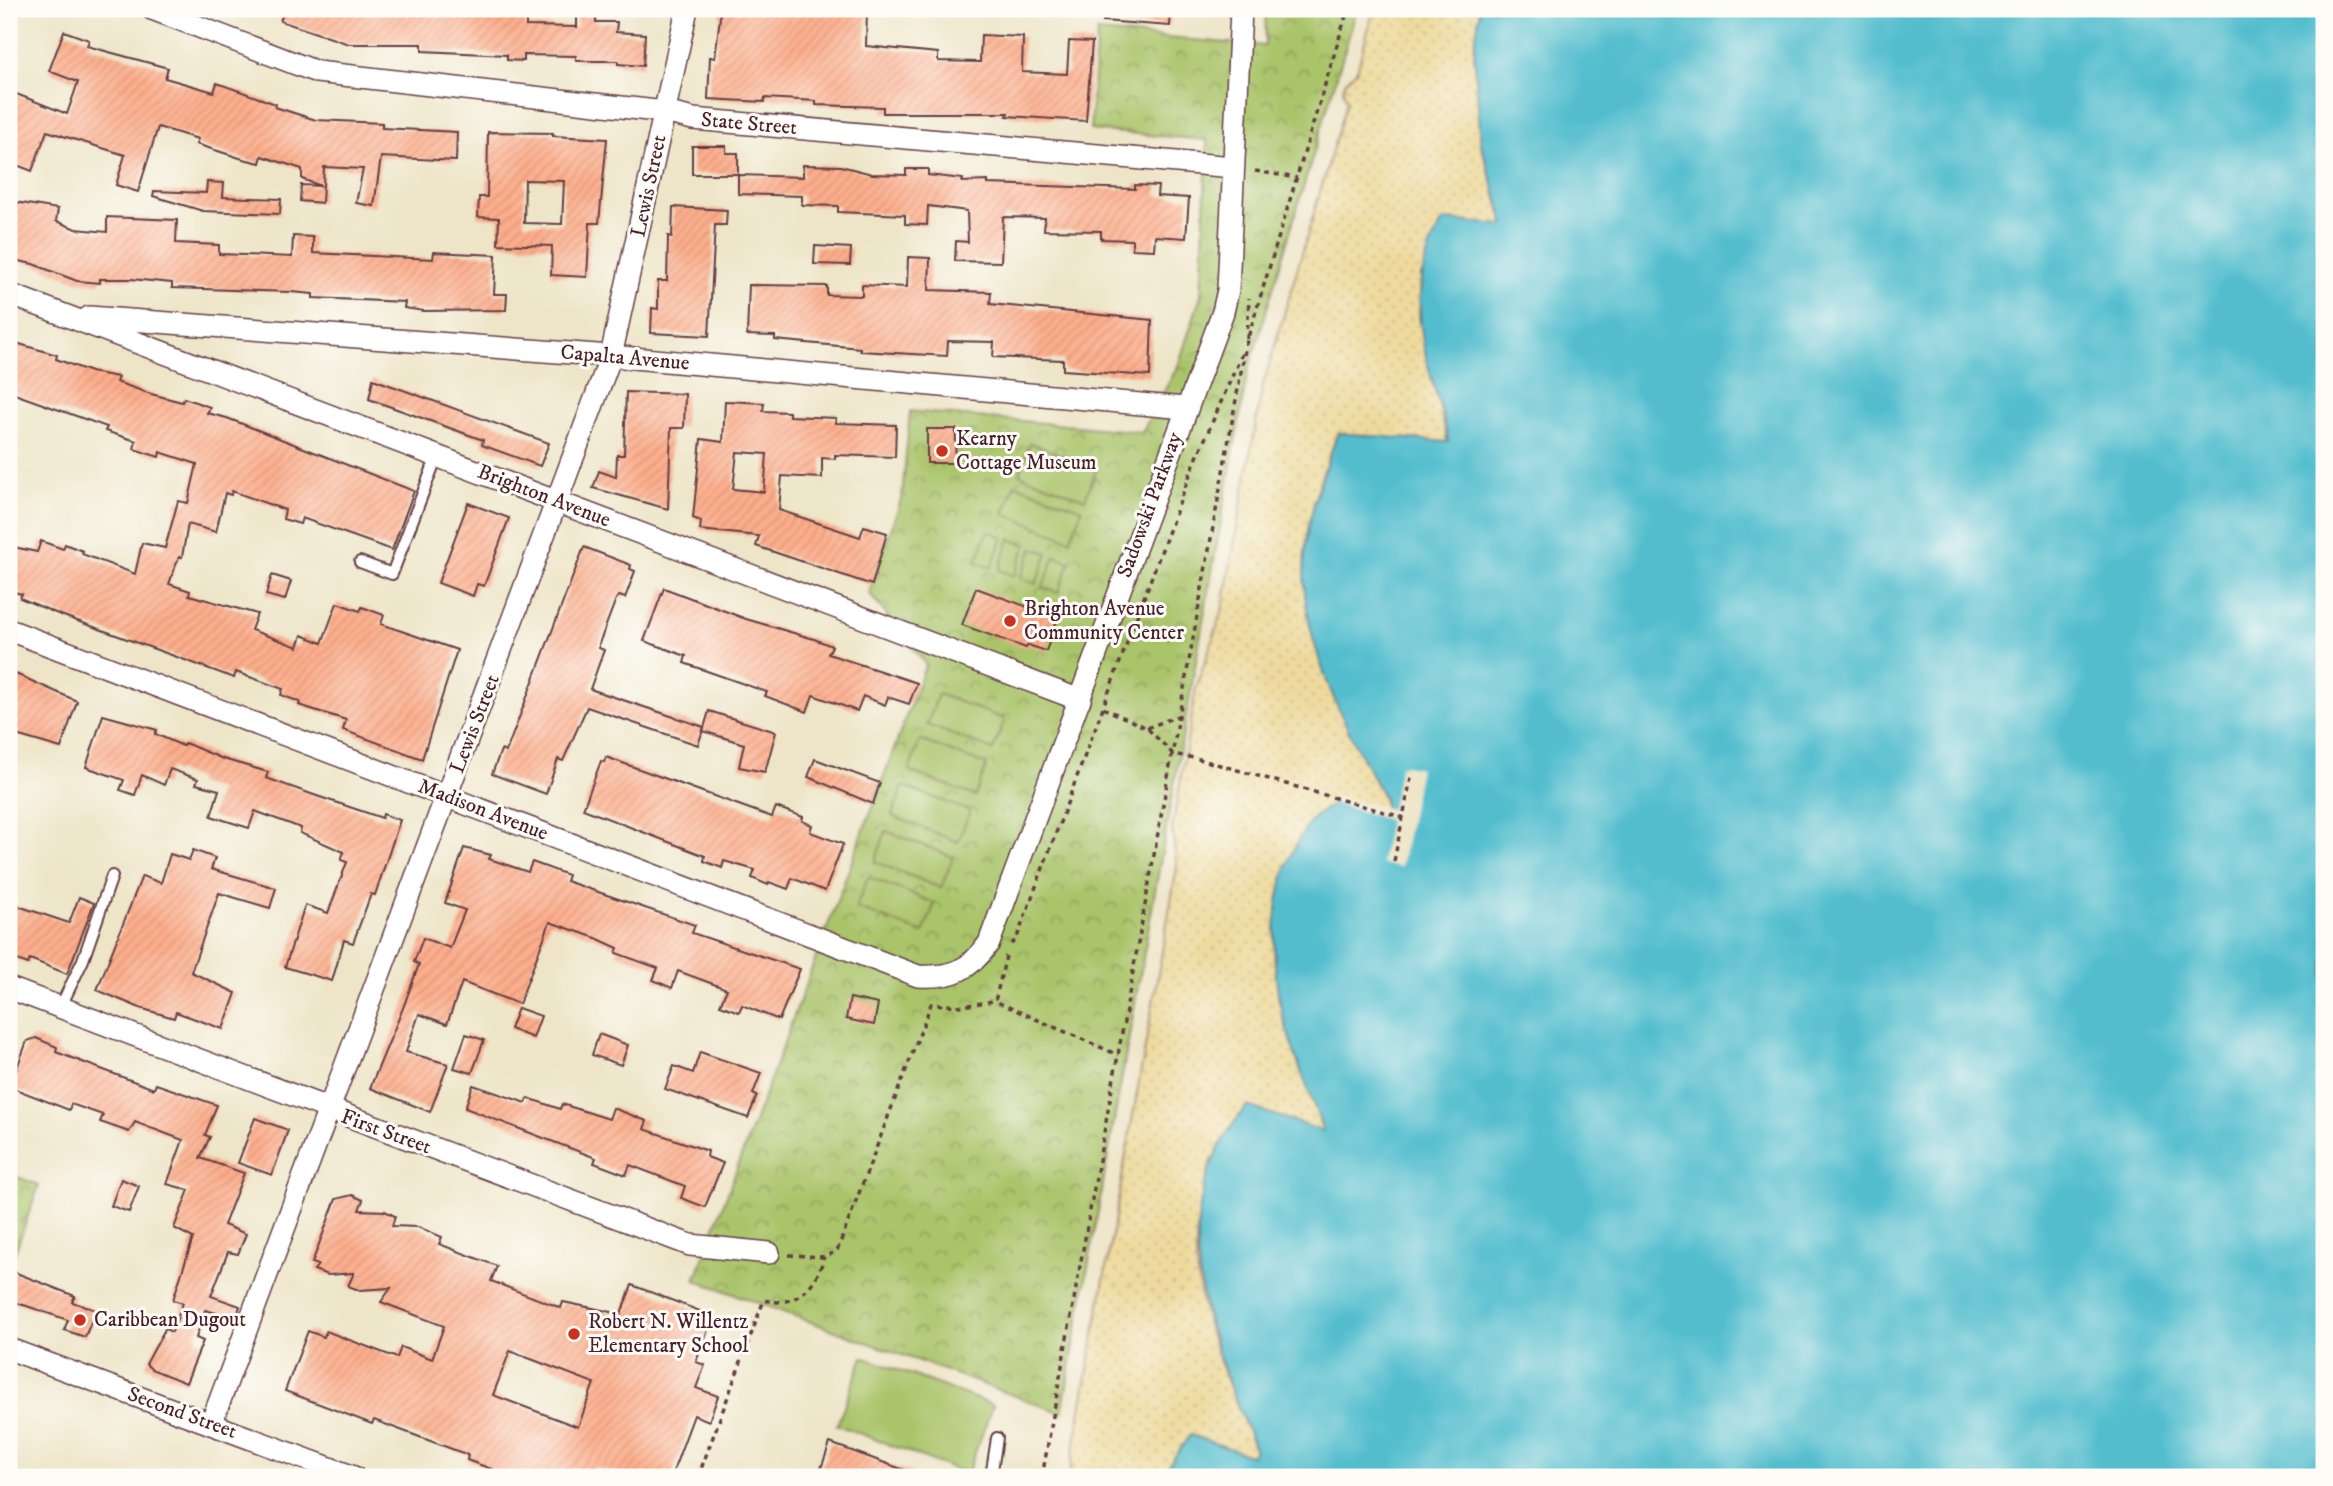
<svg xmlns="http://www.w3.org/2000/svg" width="2333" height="1486" viewBox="0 0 2333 1486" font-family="'IM FELL DW Pica',serif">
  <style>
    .sand { fill: url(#sand-dots); stroke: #9c7c64; stroke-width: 2 }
    .park { fill: url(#park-crowns); stroke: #7a724a; stroke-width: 2 }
    .pitch { fill: #aac46a; stroke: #7a724a; stroke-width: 2 }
    .water { fill: #52bdce; stroke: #4e6e7c; stroke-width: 2 }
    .pier { fill: #eee5c8 }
    .building { fill: url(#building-hatch); fill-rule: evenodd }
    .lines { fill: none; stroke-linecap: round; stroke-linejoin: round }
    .lane-casing { stroke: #633d43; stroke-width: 14 }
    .street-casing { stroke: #633d43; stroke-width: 24 }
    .path { stroke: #633d43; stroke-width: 3.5; stroke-dasharray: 5 5; stroke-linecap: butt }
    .lane { stroke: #fff; stroke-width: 10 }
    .street { stroke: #fff; stroke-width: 21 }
    .poi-dot { fill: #c8321e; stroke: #fdfcf7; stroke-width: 2.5 }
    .labels { text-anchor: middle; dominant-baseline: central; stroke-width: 6; stroke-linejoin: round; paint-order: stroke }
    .street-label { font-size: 21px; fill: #4a1f2b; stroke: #fdfcf7 }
    .poi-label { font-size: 21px; fill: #4a1f2b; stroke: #fdfcf7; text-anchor: start }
  </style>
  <defs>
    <pattern id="sand-dots" width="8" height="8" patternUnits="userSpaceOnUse" patternTransform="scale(1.75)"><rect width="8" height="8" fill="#eeda9e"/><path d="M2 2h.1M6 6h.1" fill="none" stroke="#cebb88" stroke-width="1.8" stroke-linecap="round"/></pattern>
    <pattern id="park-crowns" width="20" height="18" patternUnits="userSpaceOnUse" patternTransform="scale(1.75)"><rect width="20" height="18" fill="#aac46a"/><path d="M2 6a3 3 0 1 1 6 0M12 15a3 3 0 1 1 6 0" fill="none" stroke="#8c9f57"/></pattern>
    <pattern id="building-hatch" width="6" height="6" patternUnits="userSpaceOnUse" patternTransform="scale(1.75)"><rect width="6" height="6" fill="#fdae8c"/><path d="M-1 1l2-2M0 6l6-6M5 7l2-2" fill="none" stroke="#da9579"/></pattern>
  </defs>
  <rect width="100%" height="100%" fill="#fdfcf7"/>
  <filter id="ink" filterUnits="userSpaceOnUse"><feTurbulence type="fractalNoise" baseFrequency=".0143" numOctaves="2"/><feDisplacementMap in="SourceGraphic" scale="14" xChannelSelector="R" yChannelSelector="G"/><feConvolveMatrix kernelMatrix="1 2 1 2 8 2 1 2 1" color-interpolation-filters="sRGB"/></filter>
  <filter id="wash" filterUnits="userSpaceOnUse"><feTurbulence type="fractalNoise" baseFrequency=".00686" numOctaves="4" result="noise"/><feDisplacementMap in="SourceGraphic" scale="28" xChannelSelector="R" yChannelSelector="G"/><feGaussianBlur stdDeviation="1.57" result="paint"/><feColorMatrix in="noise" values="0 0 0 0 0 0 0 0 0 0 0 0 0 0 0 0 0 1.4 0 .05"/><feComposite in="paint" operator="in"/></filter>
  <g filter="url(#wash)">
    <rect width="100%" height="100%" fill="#eee5c8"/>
    <path class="sand" d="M1374,9h106l-6,43 7,92 24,82 -84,49 -2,43 29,125 -110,-10 -18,47 -12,48 78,282 -107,191 45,130 -112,28c-8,28 -15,55 -16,84 -3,67 34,144 59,205l-2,8 -63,-21 -29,42h-92l108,-610 -5,-37 24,-142 26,-76 40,-223 85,-289 -4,-10 2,-8 12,-12z"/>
    <g class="park">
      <path d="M1266,9h91l-110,366 -185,1038 -367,-133 231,-616 -57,-71 33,-96 8,-86 232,21 36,-66 23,-71 6,-155 -117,-10 7,-98 168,14z"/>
      <path d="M9,1174l30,11 -30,84z"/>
    </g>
    <g class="pitch">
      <path d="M1030,443l67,25 -12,31 -66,-25z"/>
      <path d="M1015,484l67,25 -12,31 -66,-26z"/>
      <path d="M988,531l15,6 -12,31 -15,-6z"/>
      <path d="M1010,539l16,6 -12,31 -15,-6z"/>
      <path d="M1033,548l15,5 -12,31 -15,-6z"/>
      <path d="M1055,556l15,6 -12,31 -15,-6z"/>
      <path d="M938,694l67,25 -12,31 -66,-25z"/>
      <path d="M920,740l67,25 -12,31 -66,-25z"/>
      <path d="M903,786l67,25 -12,31 -66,-26z"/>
      <path d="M886,831l67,26 -12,31 -66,-26z"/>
      <path d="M868,877l67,26 -12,30 -67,-25z"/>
      <path d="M863,1357l130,48 -26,69 -130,-49z"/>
    </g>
    <path class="water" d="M1480,9h844v1468h-1163l29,-42 62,21 3,-8c-47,-113 -98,-236 -8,-342l76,25c-13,-39 -37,-94 -44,-132 -10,-58 -5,-127 30,-176 6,-9 20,-16 29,-22l34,10 14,-1 -2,-12c-36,-65 -80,-148 -80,-225 0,-49 17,-95 34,-140l110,9c-2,-22 -10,-41 -16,-62 -16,-53 -20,-113 12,-160l61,5 -24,-81 -7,-92z"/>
    <path class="pier" d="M1406,765l14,3 -19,99 -20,-3 8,-44 -59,-18 9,-5 52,12 9,-43z"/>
    <g id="blocks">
      <g class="building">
        <path d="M285,9h241v17l51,1v-11h19v6h21l-1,10 29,2 -2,32 -25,-2v-3h-42v-5l-52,-1v6l-17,-1v-5l-85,-4v-7h-73l-69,-23z"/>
        <path d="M721,9h146l-1,37 72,7v8l42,1 1,-27 42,2 -1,35 45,2 2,-33 23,1 -6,79 -79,-5 1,-3h-125v-6l-67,-2v-4l-51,-3 -1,4 -56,-3 2,-42 5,1z"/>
        <path d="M1104,9h67l-1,17 -67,-5z"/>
        <path d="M64,31l25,9 -2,6 81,22 -3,10 49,14 3,-9 59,21 -1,3 41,13 66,3v5l75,4 -1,29 -75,-4 -7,49 -18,-3 7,-34 -39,-2 -2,36 -22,-2 1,-16 20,1 -19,-7v-10l-40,-13 -2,7 -17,-4 -47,-15 2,-5 -40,-12 -20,65 -22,-7 9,-30 -78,-24 -15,40 -23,-9v-71l58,23 11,-32 -29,-11z"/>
        <path d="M488,132l65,1v3l54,3 -8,84h-9l-3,54 -36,-2 1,-29 -54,-2 1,-26 -21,-1 1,-20h8zM525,180l39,1 -2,43 -38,-1z"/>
        <path d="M692,146h34v7h12v21h-46z"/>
        <path d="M803,165l38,1 31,8 34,1v-6h22v6l35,4 -1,3 26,-1v3l147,5v-4l23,1 -1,10 32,2 -3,40 -31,-2 -1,14 -22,-1v-9l-31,-1v-8l-57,-1 1,-12 -42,-1 -2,45 -46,-1 1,-20 12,1 -1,-31 -39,-5 -1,19 -22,-1v-9l-67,-3v-6l-36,-1v-9l-64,-2v-19l65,2z"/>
        <path d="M207,182l17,1 -1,14 58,2 -1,15 -77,-3 -50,-15 1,-5 52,2z"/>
        <path d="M9,201l49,8 -2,12 20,8 31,3v-15l70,3 -1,23 43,2v9l73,3 1,-21 20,1v16l120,6 1,-7 62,3 -2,39h13l-1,16 -82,1 -20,-3 1,-6 -92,-4v-4l-22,-2 -119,-4v-5l-41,-4h-31v4l-23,-2 -44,-17 -24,-5z"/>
        <path d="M673,207l54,3 -1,15h-11l-6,111 -58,-3 1,-25 6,1v-28h9l1,-45 4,1z"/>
        <path d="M815,246l36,2 -1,17 -36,-1z"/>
        <path d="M908,257l22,1 -1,32 62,2 -1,12 162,16 -2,56 -87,-6v-10l-70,-3 1,-15 -46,-1 -1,15 -87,-5v-3l-85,-8v-4l-28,-1 2,-50 78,1v9l35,1v-11l45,2z"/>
        <path d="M9,341l48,14 -1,4 35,13 27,5 -2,5 35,12 31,8 2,-4 26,9 -3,6 20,5 187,73 -22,59 -90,-32 -2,6 -17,-5 2,-9 -53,-19 -1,4 -6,-2 -9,39 -28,-8 -6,33h-3l-10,27 21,7 -1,4 68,19 -6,16 47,17 4,-12 20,8 15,-40 23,8 2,-4 22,8 -3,9 76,26 -35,109 -79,-29 3,-10 -47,-15 1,-3 -19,-7 2,-6 -47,-17 -2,6 -38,-14 -138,-50 -38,-16 2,-4 -13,-3v-45l28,6 4,-11 22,8 2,-5 18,7 -1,3 53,20 7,-31 23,5 13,-47 10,2 9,-39 -37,-12 -1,5 -25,-8 2,-8 -31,-10 2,-4 -98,-35z"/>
        <path d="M373,379l176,64 -9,23 -58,-21 1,-5 -114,-41z"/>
        <path d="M626,392l59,2 -1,34h-13l-3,81 -75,-21 6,-17 17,6 1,-22h7z"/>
        <path d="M725,401l39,2 -1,8 26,1v4l47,2v5l60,2 -1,32 -60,-2v4l-13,-1v20l-40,-2 -3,34 81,27 4,-11 23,7 -15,52 -116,-39 3,-10 -59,-6 1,-9 -8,-3 8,-79 22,3zM737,452l30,2 -3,38 -31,-3z"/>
        <path d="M927,429h29l-1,34h-28z"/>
        <path d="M468,503l41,15 -25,68 -7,-2 -4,12 -35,-13z"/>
        <path d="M584,547l47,18 -1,4 5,2 -10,27 -6,-2 -3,3 -17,45v4l5,2 -14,39 114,38 -6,18 -111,-38 -24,54 -5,-2 -12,35 -54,-20 9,-24 5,2z"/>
        <path d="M272,575l19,6 -6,19 -19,-5z"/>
        <path d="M664,588l82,31 68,20 18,7 -4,8 89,29 -8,21 -21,-7 -3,8 -22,-9 -6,15 -44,-16 -6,17 -42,-16 2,-4 -83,-29 2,-7 -42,-15z"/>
        <path d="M976,588l82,30 -12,33 -18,-6 -2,3 -64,-23z"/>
        <path d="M9,671l68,30 -16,47 -52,-15z"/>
        <path d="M709,711l67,21 -11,40 -26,-5 5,-23 -41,-13z"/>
        <path d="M103,715l54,15 -2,4 28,12 2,-3 38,16 45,13 -2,6 48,17 68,23 1,-4 17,6 -25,75 -4,-1 -18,49 -9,-3 -12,41 -47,-14 20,-62 23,8 19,-51 -6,-2 3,-8 -44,-19 1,-5 -46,-17 -6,17 -38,-12 8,-26 -23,-6 2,-5 -28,-10 -6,16 -22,-10 -7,20 -15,-5 4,-10 -38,-13z"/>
        <path d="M606,757l152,55 14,5 4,-10 27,10 -1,4 10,4 -2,7 33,12 -18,47 -33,-13 -4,11 -19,-7 -1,3 -16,-7 3,-8 -31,-9 -2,7 -18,-7 1,-5 -122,-47 18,-48 3,1z"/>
        <path d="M815,759l65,24 -7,21 -65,-27z"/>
        <path d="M464,848l27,7 -2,4 39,13 4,-10 36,13 -2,6 129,44 -3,8 108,36 -21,51 -37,-15 -3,7 -19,-7 7,-16 -49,-18 -6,17 -19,-8 5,-12 -42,-15 2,-5 -22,-10 -46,-16 -31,82 -57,-22 -15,42 -28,-10 -13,38 42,12 -18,48 -60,-24 33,-80 16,-44 -5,-2 9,-24 27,10 15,-38 -20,-7z"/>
        <path d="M193,850l22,8 -4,11 65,19 -6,20 -51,-15 -28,79 45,21 -13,36 -47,-17 -2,6 -34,-10 -43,-18 45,-114 19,7 9,-29 19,6z"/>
        <path d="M79,897l15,6 -27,71 -37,-15 -2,5 -19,-7v-54l60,20z"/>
        <path d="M850,998l28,6 -4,21 -28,-6z"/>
        <path d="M518,1008l23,8 -8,22 -23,-9z"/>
        <path d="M466,1034l18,6 -12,33 -18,-5z"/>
        <path d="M599,1034l29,11 -7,20 -29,-10z"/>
        <path d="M36,1038l21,9 -1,5 98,37 2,-5 61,21 -12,30 5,2 -10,21 44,15 -20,52 22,9 -8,20 -10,-2 -17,44 29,10 -4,12 -31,-8 -9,28 7,3 -17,42 -35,-14 -5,-5 19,-35 7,3 11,-29 -10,-3 20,-62 -19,-10 15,-38 -22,-6 16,-44 -48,-18 -6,10 -29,-10 3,-7 -32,-11 -2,6 -59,-23 17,-46z"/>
        <path d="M700,1052l61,21 -8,21 4,2 -9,22 -83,-29 9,-23 19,7z"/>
        <path d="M473,1085l53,18 2,-5 32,11 2,-5 47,15 4,-11 34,13 -3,8 64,22 -1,6 16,6 -18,44 -24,-9 4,-12 -55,-21 -4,10 -32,-12 2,-5 -131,-50z"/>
        <path d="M255,1118l33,12 -16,45 -34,-12z"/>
        <path d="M121,1179l18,7 -10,26 -18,-6z"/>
        <path d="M352,1195l11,5 -4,10 26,1 10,5 -3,10 26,1 24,10 -3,7 58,22 -6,15 70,27 2,-6 58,12 11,-29 81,31 -17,46 9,3 -9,23 22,8 -9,25 -15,-6 -23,62h-41l-37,-10 -4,10 -27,-6 -2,6h-47l-46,-17 1,-5 -94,-35 -2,4 -87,-33 23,-60 16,6 2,-6 71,27 4,-11 31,12 12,-33 -63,-24 10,-14 -32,2 -11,-4 6,-13 -26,2 -14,-5 4,-5 -6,-2 24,-64zM510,1351l84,32 -16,44 -85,-32z"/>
        <path d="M9,1270l66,26 -3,6 24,8 -11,27 -21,-7 4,-10 -59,-20z"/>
        <path d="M830,1443l88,32v2h-100z"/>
      </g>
    </g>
  </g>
  <g filter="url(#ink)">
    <use href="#blocks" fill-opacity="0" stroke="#633d43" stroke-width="2"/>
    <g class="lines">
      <defs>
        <g id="lane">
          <path d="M360,562l32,12 45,-118"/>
          <path d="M60,1008l23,-48 29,-84"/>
          <path d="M991,1477l6,-39"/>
        </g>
        <g id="street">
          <path d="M152,9l165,63 348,40 28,7 540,48"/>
          <path d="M9,294l1071,406"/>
          <path d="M89,317l522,39 574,52"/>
          <path d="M9,630l909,346c34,2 52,-6 71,-33l234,-631 5,-22 13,-281"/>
          <path d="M9,988l681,257 79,8"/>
          <path d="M9,1349l345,128"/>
          <path d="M211,1424l400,-1068 76,-347"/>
        </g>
      </defs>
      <use href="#lane" class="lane-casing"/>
      <use href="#street" class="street-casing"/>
      <g class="path">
        <path d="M1255,171l42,7"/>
        <path d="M1247,339l2,-41"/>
        <path d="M1103,708l44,20 26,26 26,5 206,59"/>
        <path d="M1147,728l33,-13"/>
        <path d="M1394,861l18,-88"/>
        <path d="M1011,944l5,-4 176,-471 52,-120"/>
        <path d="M1006,956l-11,45 123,54"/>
        <path d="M789,1255l35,2 13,-6 94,-247 31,2 32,-5"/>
        <path d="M698,1477l66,-177c32,9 53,-15 60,-43"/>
        <path d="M1042,1477l204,-1133 102,-335"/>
      </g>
      <use href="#lane" class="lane"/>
      <use href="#street" class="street"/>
    </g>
  </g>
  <g class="poi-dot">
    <circle cx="942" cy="451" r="7"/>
    <circle cx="1010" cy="621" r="7"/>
    <circle cx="80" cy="1320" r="7"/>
    <circle cx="574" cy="1334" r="7"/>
  </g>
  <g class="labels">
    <g class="street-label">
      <text transform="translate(749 124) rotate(5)">State Street</text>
      <text transform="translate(649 186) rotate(-78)">Lewis Street</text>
      <text transform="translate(625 358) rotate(5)">Capalta Avenue</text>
      <text transform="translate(544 496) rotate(21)">Brighton Avenue</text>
      <text transform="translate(1150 505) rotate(-70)">Sadowski Parkway</text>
      <text transform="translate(475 724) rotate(-69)">Lewis Street</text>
      <text transform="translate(483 810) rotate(21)">Madison Avenue</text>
      <text transform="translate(386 1132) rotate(20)">First Street</text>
      <text transform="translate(182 1413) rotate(20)">Second Street</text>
    </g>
    <g class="poi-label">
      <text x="956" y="439">Kearny<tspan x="956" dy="24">Cottage Museum</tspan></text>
      <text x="1024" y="609">Brighton Avenue<tspan x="1024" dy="24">Community Center</tspan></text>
      <text x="94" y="1320">Caribbean Dugout</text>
      <text x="588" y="1322">Robert N. Willentz<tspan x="588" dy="24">Elementary School</tspan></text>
    </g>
  </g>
  <rect width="2333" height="1486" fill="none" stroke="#fdfcf7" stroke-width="35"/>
</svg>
